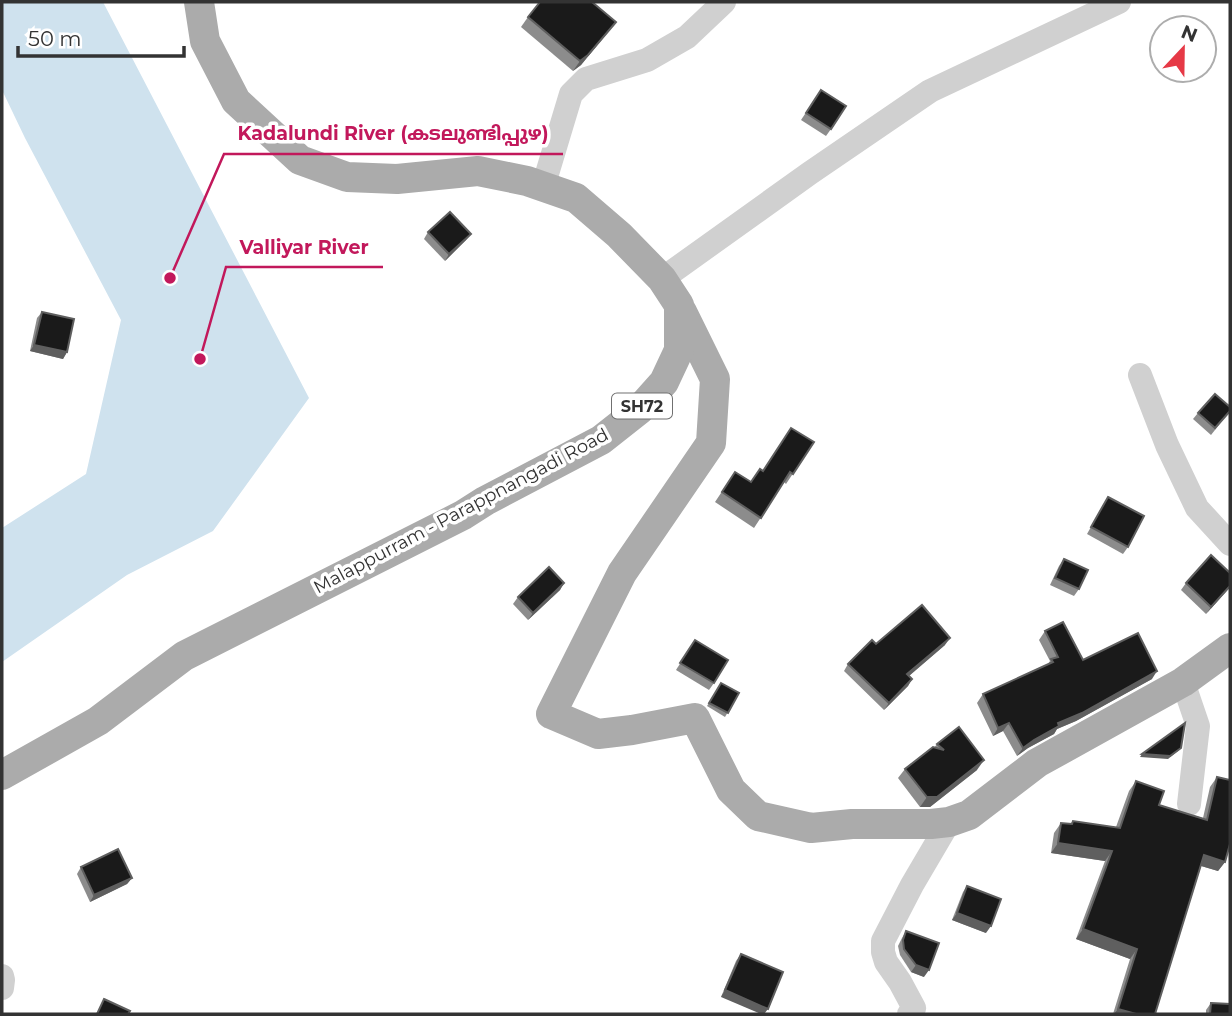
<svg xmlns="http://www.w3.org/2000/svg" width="1232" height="1016" viewBox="0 0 1232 1016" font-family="Montserrat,'Noto Sans Malayalam',sans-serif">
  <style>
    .water { fill: #cfe2ee }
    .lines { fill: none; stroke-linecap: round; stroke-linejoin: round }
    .minor { stroke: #d0d0d0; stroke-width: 24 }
    .major { stroke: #ababab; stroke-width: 30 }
    .wall { fill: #8c8c8c }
    .shaded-wall { fill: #5f5f5f }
    .building { fill: #1a1a1a; stroke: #5f5f5f; stroke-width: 2 }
    .labels { text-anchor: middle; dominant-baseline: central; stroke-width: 7; stroke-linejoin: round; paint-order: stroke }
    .shield { fill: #fff; stroke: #707070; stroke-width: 2 }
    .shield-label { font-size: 16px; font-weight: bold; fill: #333 }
    .street-label { font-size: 18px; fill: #333; stroke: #fff }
    .leader { fill: none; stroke: #c2185b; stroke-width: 2.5 }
    .callout-dot { fill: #c2185b; stroke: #fff; stroke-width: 2.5 }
    .callout-label { font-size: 19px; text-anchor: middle; font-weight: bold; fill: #c2185b; stroke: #fff; stroke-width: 7; stroke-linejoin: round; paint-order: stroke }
  </style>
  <rect width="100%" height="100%" fill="#fff"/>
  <path class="water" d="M2,2h101l206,396 -96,133 -86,44 -125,87v-134l84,-54 35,-154 -96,-182 -23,-48z"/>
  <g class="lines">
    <g class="minor">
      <path d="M543,187l28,-93 15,-15 61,-19 40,-23 37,-35"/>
      <path d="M662,279l148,-106 120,-82 189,-89"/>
      <path d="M1140,375l27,70 30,63 33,36"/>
      <path d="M1183,682l15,44 -9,78"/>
      <path d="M2,976l1,4 -1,8"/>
      <path d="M909,1014l5,-6 -14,-26 -14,-20 -3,-10v-11l29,-56 37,-63"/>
    </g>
    <g class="major">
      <path d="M682,312l33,67 -4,64 -89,130 -71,141 47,20 34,-4 63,-12 36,72 27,26 53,12 41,-4h79l18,-2 20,-7 68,-52 146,-81 47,-34"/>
      <path d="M2,775l96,-54 86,-65 279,-141 22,-14 116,-61 38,-30 25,-28 15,-32v-45l-17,-26 -43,-44 -43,-37 -49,-17 -49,-10 -81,8 -50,-2 -47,-17 -64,-59 -31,-60 -6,-39"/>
    </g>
  </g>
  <g class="wall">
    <path d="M528,17l81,14 -28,34 -8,6 -52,-44z"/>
    <path d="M821,90l10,39 -5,7 -25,-16z"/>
    <path d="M428,232l43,2 -5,6 -21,21 -21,-22z"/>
    <path d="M42,312l25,40 -4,7 -33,-8 7,-33z"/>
    <path d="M1230,411l-19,24 -18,-16 5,-6z"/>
    <path d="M814,442l-28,42 -2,-2 -30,46 -39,-26 20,-30 16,10 11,-12z"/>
    <path d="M1108,497l20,50 -5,7 -36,-20z"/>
    <path d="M1064,559l15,30 -5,7 -24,-11 9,-19z"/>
    <path d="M564,583l-4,7 -32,30 -15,-16 5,-7z"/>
    <path d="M1186,583l44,4 -24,27 -25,-24z"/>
    <path d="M1045,631l38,29 69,19 -76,42 -19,8 -3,5 -26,14 -11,8 -14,-25 -10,5 -16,-33 6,-9 65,-30 2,-3 -11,-21z"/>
    <path d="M695,640l19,43 -5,7 -33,-20z"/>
    <path d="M876,644l69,1 -36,31 3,3 -4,7 -24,24 -40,-39 4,-7z"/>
    <path d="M721,683l18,10 -14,24 -18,-11z"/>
    <path d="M937,744l40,26 -47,37h-10l-22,-29 7,-9 29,-21z"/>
    <path d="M1217,777l8,85 -7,9 -17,-5 -46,148h-42l17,-55 -54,-20 29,-78 -54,-8 3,-20 7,-10 9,1 3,-3 43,6 13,-36 7,-10 23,24 44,13 7,-31z"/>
    <path d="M81,867l51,11 -5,6 -37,18 -13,-28z"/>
    <path d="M967,886l19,47 -34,-13 11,-28z"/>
    <path d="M906,931l18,46 -13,-5 -11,-17 -2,-9 4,-8z"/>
    <path d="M741,954l42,18 -62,25 15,-36z"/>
    <path d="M1211,1003l19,11h-24v-4z"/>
  </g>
  <g class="shaded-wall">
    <path d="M616,22l-35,43 -8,6 7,-10z"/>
    <path d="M471,234l-5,6 -21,21 4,-7z"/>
    <path d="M34,345l33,7 -4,7 -33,-8z"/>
    <path d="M564,583l-4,7 -32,30 5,-7z"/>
    <path d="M1230,586v1l-24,27 5,-7z"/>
    <path d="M950,638l-5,7 -42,36 4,-7z"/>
    <path d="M1157,671l-5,8 -76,42 -19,8 -3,5 -26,14 -11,8 6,-8 35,-25z"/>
    <path d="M912,679l-4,7 -24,24 5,-7z"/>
    <path d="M1009,723l-6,8 -10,5 5,-8z"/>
    <path d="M1181,748l-3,3 -10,8 -28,-2 2,-3z"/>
    <path d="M984,760l-7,10 -47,37h-10l7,-10z"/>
    <path d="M1058,843l54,8 -7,10 -54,-8z"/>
    <path d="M1204,855l21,7 -7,9 -20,-6z"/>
    <path d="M132,878l-5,6 -37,18 4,-7z"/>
    <path d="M957,913l34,13 -5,7 -34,-13z"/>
    <path d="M1083,929l54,20 -7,10 -54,-20z"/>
    <path d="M916,965l13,5 -5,7 -13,-5z"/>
    <path d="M725,990l43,19 -4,5h-3l-40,-17z"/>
    <path d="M1118,1009l18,5h-22z"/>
  </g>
  <g class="building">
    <path d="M540,2h52l24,20 -28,33 -8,6 -52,-44z"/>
    <path d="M821,90l25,16 -15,23 -25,-16z"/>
    <path d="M450,212l21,22 -22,20 -21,-22z"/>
    <path d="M42,312l32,7 -7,33 -33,-7z"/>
    <path d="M1215,394l15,13v4l-15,17 -17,-15z"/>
    <path d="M791,428l23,14 -21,32 -3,-2 -29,46 -39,-26 13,-20 16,10 9,-13 3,2z"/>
    <path d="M1108,497l36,19 -16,31 -37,-20z"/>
    <path d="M1211,555l19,18v13l-19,21 -25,-24z"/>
    <path d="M1064,559l24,11 -9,19 -24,-11z"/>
    <path d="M549,567l15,16 -31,30 -15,-16z"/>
    <path d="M922,605l28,33 -43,36 5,5 -23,24 -41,-39 24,-24 4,4z"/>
    <path d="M1063,622l20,38 55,-27 19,38 -75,42 -24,10 1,3 -25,14 -11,8 -14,-25 -11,5 -15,-34 70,-32 -2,-3 7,-2 -13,-26z"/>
    <path d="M695,640l33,20 -14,23 -34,-20z"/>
    <path d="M721,683l18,10 -11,20 -19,-10z"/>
    <path d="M1185,723l-4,25 -11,8 -28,-2z"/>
    <path d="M959,727l25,33 -47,37h-10l-22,-28 28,-22 11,3 -7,-6z"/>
    <path d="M1217,777l13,3v64l-5,18 -21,-7 -49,159h-19l-18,-5 19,-60 -54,-20 29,-78 -54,-8 3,-20 11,1 1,-3 47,7 16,-47 28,10 -5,14 48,15z"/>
    <path d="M118,849l14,29 -38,17 -13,-28z"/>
    <path d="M967,886l34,13 -10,27 -34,-13z"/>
    <path d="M906,931l33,12 -10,27 -13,-5 -12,-16 -1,-9z"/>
    <path d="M741,954l42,18 -15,37 -43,-19z"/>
    <path d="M104,999l26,12 -2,3h-31z"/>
    <path d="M1211,1003l19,1v10h-20z"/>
  </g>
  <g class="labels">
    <rect class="shield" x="612" y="393.5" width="60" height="25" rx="5"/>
    <g class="shield-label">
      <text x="642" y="406">SH72</text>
    </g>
    <g class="street-label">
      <text transform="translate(461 511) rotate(-28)">Malappurram - Parappnangadi Road</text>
    </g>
  </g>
  <path class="leader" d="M170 278L224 154H563M200 359L226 267H383"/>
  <g class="callout-dot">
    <circle cx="170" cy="278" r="7"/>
    <circle cx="200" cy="359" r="7"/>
  </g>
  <g class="callout-label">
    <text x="393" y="140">Kadalundi River (കടലുണ്ടിപ്പുഴ)</text>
    <text x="304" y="254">Valliyar River</text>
  </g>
  <rect width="1232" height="1016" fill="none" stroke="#333333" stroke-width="7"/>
  <g transform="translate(1183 49) rotate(22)"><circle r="33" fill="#ffffff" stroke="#adadad" stroke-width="2"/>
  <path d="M0-5L12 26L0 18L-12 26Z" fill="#e63946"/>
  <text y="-10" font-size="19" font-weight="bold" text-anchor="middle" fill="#333333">N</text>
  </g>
  <path d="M18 46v10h166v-10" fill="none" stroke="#333333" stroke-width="3.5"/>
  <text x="28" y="46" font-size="21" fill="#333333" stroke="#ffffff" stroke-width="5" paint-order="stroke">50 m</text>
</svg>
